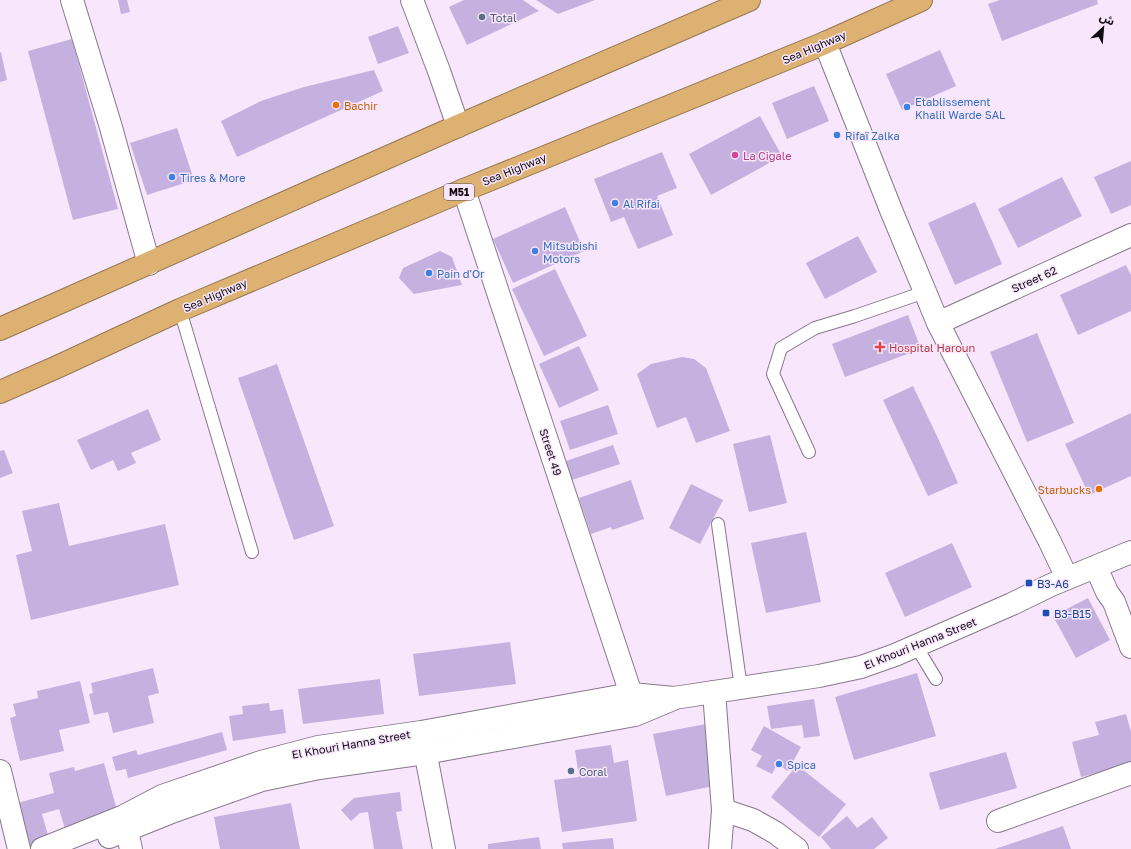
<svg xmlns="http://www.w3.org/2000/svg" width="1131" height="849" viewBox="0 0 1131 849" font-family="'Golos Text','Noto Sans Arabic',sans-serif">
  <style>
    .building { fill: #c4b1df }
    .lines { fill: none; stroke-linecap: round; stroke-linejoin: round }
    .service-casing { stroke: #88788b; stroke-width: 14 }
    .minor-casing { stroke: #88788b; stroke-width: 24 }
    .tertiary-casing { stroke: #88788b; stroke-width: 24 }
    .motorway-casing { stroke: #95774f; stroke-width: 24 }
    .service { stroke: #fff; stroke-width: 12 }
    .minor { stroke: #fff; stroke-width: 22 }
    .tertiary { stroke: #fff; stroke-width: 22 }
    .motorway { stroke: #dcb171; stroke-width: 22 }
    .service-dot { fill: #5c6f8a; stroke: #f8e7fc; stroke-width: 1.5 }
    .food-dot { fill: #e8710a; stroke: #f8e7fc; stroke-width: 1.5 }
    .shop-dot { fill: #3f7fe0; stroke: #f8e7fc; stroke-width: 1.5 }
    .hotel-dot { fill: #d1479c; stroke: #f8e7fc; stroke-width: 1.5 }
    .health-dot { fill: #e0444e; stroke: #f8e7fc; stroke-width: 1.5 }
    .transit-dot { fill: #1a4fb4; stroke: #f8e7fc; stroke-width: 1.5 }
    .labels { text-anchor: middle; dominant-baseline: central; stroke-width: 3; stroke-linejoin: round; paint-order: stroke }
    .shield { fill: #f8e7fc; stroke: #564c58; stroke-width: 1 }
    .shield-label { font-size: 10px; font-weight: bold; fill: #100a11 }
    .service-label { font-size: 11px; fill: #4e5e75; stroke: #f8e7fc; text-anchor: start }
    .street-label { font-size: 11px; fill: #100a11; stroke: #f8e7fc }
    .shop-label { font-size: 11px; fill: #366cbe; stroke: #f8e7fc; text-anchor: start }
    .food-label { font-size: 11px; fill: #c56008; stroke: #f8e7fc; text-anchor: start }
    .hotel-label { font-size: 11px; fill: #b23c85; stroke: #f8e7fc; text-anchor: start }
    .health-label { font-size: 11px; fill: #be3a42; stroke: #f8e7fc; text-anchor: start }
    .transit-label { font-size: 11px; fill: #164399; stroke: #f8e7fc; text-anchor: start }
  </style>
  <rect width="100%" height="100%" fill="#f8e7fc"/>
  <g class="building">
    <path d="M118,0h9l3,12 -9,2z"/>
    <path d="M464,0h59l16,11 -72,34 -18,-38z"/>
    <path d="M536,0h59l-37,14z"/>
    <path d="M1000,0h97l1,4 -96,37 -14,-37z"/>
    <path d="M398,26l11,27 -31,11 -10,-27z"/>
    <path d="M72,39l46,170 -45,11 -45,-169z"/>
    <path d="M940,50l16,36 -54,24 -16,-36z"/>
    <path d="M1,52l6,28 -7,2v-29z"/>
    <path d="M374,70l9,21 -146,66 -16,-36 40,-20 43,-14z"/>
    <path d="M814,86l15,35 -42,18 -15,-36z"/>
    <path d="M760,116l22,40 -71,39 -22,-41z"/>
    <path d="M177,128l17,52 -47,15 -17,-52z"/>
    <path d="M662,152l15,36 -20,8 16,39 -35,14 -14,-32 -13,5 -17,-43z"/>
    <path d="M1131,161v44l-20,9 -17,-37z"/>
    <path d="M1062,177l20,39 -64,32 -20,-39z"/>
    <path d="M975,202l27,62 -47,21 -27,-62z"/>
    <path d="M565,207l19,44 -71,32 -20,-44z"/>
    <path d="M858,236l19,36 -52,27 -19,-36z"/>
    <path d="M440,251l12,6 10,28 -48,9 -15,-16 4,-10z"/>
    <path d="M1126,265l5,10v36l-53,24 -18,-40z"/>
    <path d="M555,269l32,67 -43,20 -32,-67z"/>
    <path d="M908,315l13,34 -76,28 -13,-33z"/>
    <path d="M1037,333l37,90 -47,19 -37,-90z"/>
    <path d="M579,346l20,44 -40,18 -20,-44z"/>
    <path d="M682,357l12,2 12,9 24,63 -34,12 -10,-26 -29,11 -20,-54 14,-10z"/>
    <path d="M277,364l57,162 -40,14 -56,-162z"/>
    <path d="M913,386l24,50 21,47 -30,13 -45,-96z"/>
    <path d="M608,405l10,29 -48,16 -10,-29z"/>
    <path d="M148,409l13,31 -30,13 5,10 -18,8 -5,-11 -22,10 -14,-30z"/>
    <path d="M1131,413v63l-42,19 -24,-51z"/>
    <path d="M770,435l17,68 -38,9 -16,-68z"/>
    <path d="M613,445l7,19 -48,16 -6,-19z"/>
    <path d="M4,450l9,23 -13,5v-27z"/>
    <path d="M631,480l13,39 -32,11 -1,-3 -20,7 -12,-36z"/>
    <path d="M691,484l32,16 -23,44 -31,-16z"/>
    <path d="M59,503l10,43 96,-22 14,61 -148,35 -15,-65 16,-4 -10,-40z"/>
    <path d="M806,532l15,70 -55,11 -15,-70z"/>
    <path d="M952,543l20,44 -67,30 -20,-44z"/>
    <path d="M1088,598l22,42 -34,18 -23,-42z"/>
    <path d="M510,642l6,42 -97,12 -6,-42z"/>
    <path d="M153,668l6,25 -11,3 6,27 -41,10 -5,-21 -14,3 -5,-21 4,-1 -2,-10z"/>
    <path d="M917,673l19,63 -82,24 -19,-63z"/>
    <path d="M380,679l4,35 -81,10 -5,-35z"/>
    <path d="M80,681l10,42 -31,7 5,21 -44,10 -10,-43 6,-2 -3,-12 25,-6 -1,-7z"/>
    <path d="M814,699l6,37 -16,2 -2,-13 -31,4 -4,-23z"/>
    <path d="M269,703l1,8 13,-2 3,24 -53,8 -4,-25 14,-2 -1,-8z"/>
    <path d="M1126,714l5,18v32l-50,13 -9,-35 27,-7 -4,-13z"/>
    <path d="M706,724l12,61 -52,11 -13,-62z"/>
    <path d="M764,726l37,21 -13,24 -11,-7 -5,10 -16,-8 6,-10 -11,-6z"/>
    <path d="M222,732l5,18 -99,28 -2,-9 -10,2 -4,-14 24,-7 2,5z"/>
    <path d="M611,745l3,18 14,-3 9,61 -75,11 -8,-52 25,-3 -4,-27z"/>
    <path d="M1006,752l11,36 -77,22 -11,-37z"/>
    <path d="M104,763l14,51 -53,15 -6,-20 -17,5 8,28 -27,7 -13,-44 44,-12 -5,-20 25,-6 1,4z"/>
    <path d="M797,765l49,39 -27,33 -48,-40z"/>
    <path d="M400,792l2,19 -6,1 7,37h-29l-6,-37 -8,1 -9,8 -10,-11 13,-12z"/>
    <path d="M291,803l9,46h-80l-6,-32z"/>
    <path d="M847,816l10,12 15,-11 16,21 -14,11h-43l-10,-12z"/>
    <path d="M1063,826l8,23h-76z"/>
    <path d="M539,837l2,12h-53v-5z"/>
    <path d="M613,838l1,11h-51l-1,-6z"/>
  </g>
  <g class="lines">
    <defs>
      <g id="service">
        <path d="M180,310l72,242"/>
        <path d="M809,452l-36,-78 8,-26 34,-20 40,-12 70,-24"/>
        <path d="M718,524l23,164"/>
        <path d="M916,646l20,33"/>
      </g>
      <g id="minor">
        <path d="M72,0l38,124 39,140"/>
        <path d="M412,0l27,71 19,55"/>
        <path d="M825,43l66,167 47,113 112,219 17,36"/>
        <path d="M464,190l167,504 4,18"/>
        <path d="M938,323l193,-88"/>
        <path d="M1096,567l11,25 7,10 17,45"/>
        <path d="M714,692l9,118 -3,39"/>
        <path d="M422,735l22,114"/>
        <path d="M0,771l19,78"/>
        <path d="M723,810l30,10 23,13 21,16"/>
        <path d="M998,821l133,-48"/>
        <path d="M127,831l4,18"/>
      </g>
      <g id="tertiary">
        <path d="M109,837l60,-24 93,-33 57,-12 106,-15 210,-38 38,-16"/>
        <path d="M42,849l80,-32 40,-21 99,-34 57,-15 103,-15 210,-38 43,4 145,-22 42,-9 34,-12 117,-51 39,-19 80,-33"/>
      </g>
      <g id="motorway">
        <path d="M0,329l458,-203 291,-126"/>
        <path d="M0,392l57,-25 123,-57 284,-120 361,-147 96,-43"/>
      </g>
    </defs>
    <use href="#service" class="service-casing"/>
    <use href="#minor" class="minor-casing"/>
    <use href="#tertiary" class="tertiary-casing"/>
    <use href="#motorway" class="motorway-casing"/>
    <use href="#service" class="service"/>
    <use href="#minor" class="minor"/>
    <use href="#tertiary" class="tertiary"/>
    <use href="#motorway" class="motorway"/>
  </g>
  <g class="service-dot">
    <circle cx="482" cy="17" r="4"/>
    <circle cx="571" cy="771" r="4"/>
  </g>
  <g class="food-dot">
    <circle cx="336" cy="105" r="4"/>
    <circle cx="1099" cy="489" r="4"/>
  </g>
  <g class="shop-dot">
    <circle cx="907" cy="107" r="4"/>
    <circle cx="837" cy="135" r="4"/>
    <circle cx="172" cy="177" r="4"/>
    <circle cx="615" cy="203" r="4"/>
    <circle cx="535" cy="251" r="4"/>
    <circle cx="429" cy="273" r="4"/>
    <circle cx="779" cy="764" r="4"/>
  </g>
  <circle class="hotel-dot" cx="735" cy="155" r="4"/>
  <path class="health-dot" d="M878 341h4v4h4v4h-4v4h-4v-4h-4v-4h4z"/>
  <g class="transit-dot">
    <rect x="1025" y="579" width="8" height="8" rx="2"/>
    <rect x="1042" y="609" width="8" height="8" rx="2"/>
  </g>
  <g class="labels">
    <rect class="shield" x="444" y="184" width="30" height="16" rx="3"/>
    <g class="shield-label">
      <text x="459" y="192">M51</text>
    </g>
    <g class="service-label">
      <text x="490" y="17">Total</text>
      <text x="579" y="771">Coral</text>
    </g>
    <g class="street-label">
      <text transform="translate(814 47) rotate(-23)">Sea Highway</text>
      <text transform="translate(514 169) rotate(-22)">Sea Highway</text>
      <text transform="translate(1034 279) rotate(-24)">Street 62</text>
      <text transform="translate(215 295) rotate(-23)">Sea Highway</text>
      <text transform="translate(551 452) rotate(72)">Street 49</text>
      <text transform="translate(920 643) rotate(-22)">El Khouri Hanna Street</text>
      <text transform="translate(351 744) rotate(-10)">El Khouri Hanna Street</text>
    </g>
    <g class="shop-label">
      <text x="915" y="101">Etablissement<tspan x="915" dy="13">Khalil Warde SAL</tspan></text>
      <text x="845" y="135">Rifaï Zalka</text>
      <text x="180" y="177">Tires &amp; More</text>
      <text x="623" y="203">Al Rifai</text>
      <text x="543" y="245">Mitsubishi<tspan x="543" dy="13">Motors</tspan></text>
      <text x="437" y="273">Pain d'Or</text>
      <text x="787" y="764">Spica</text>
    </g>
    <g class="food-label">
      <text x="344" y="105">Bachir</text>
      <text x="1091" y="489" text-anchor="end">Starbucks</text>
    </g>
    <g class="hotel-label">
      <text x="743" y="155">La Cigale</text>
    </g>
    <g class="health-label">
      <text x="889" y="347">Hospital Haroun</text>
    </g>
    <g class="transit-label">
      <text x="1037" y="583">B3-A6</text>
      <text x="1054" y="613">B3-B15</text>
    </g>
  </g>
  <g transform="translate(1103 28) rotate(26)" stroke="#f8e7fc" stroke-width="3" paint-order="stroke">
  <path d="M0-3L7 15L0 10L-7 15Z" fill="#100a11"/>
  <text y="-6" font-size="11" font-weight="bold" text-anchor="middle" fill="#100a11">ش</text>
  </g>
</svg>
